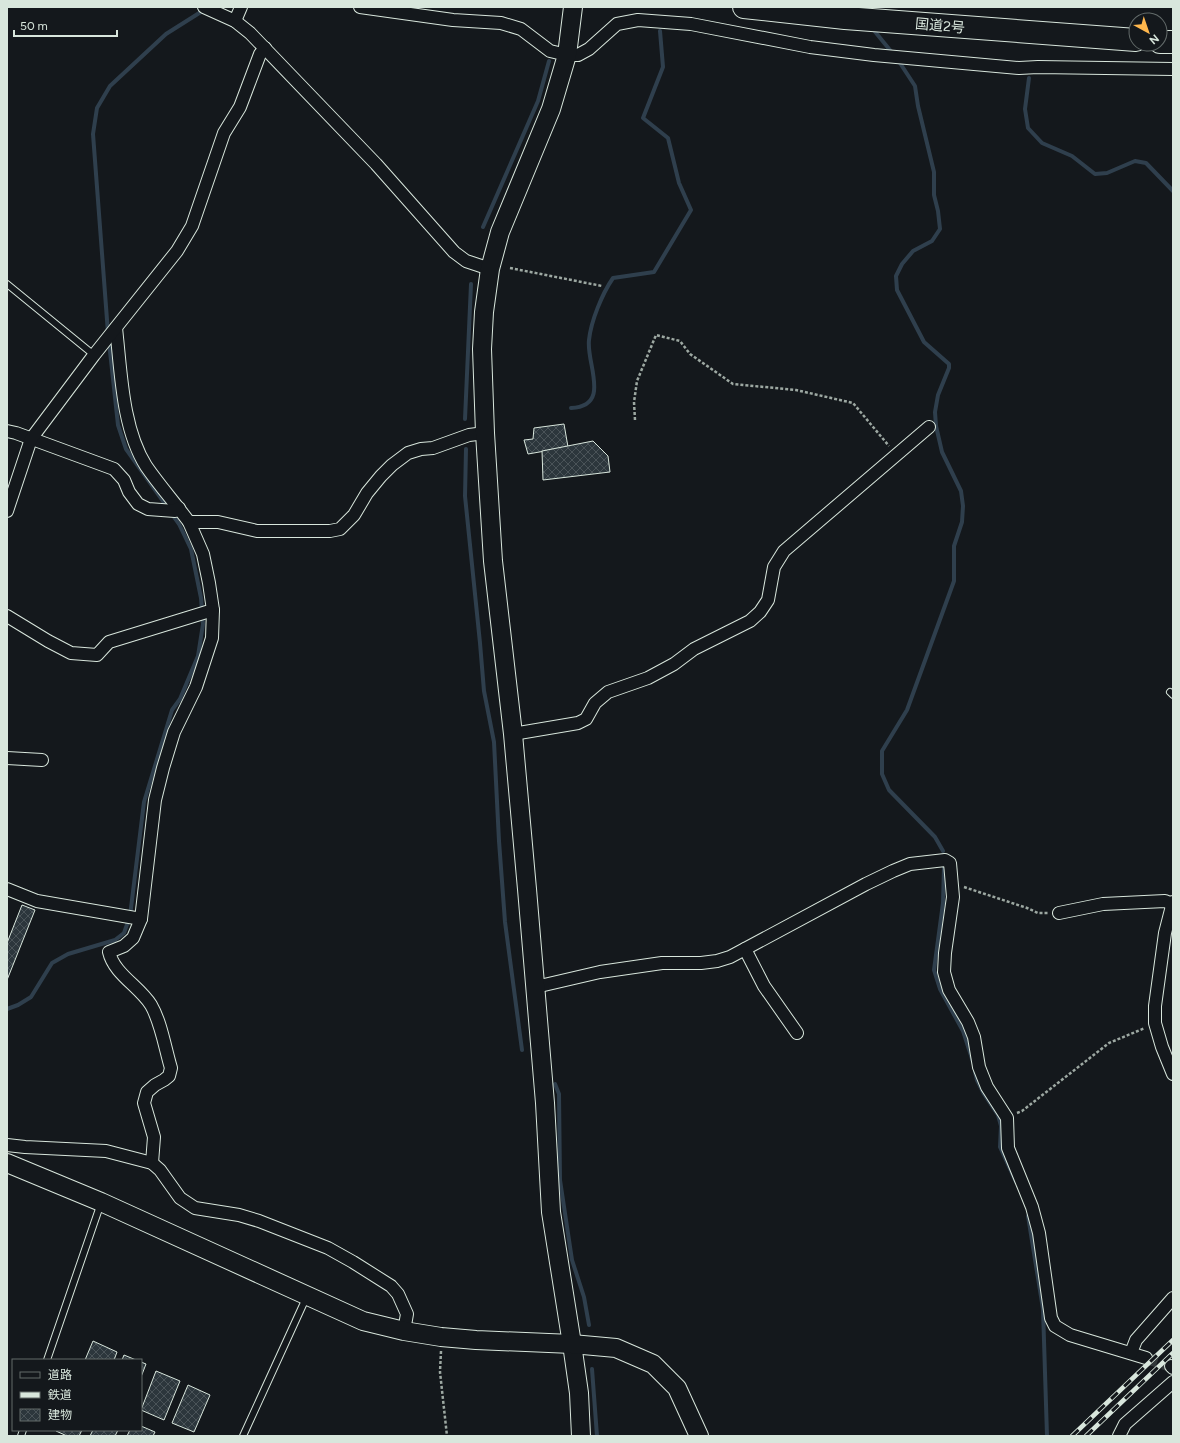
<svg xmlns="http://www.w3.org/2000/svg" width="1180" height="1443" viewBox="0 0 1180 1443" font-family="Figtree,'Noto Sans JP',sans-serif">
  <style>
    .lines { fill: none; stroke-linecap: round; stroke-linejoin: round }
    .stream { stroke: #2f3f4d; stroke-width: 4 }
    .building { fill: url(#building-cross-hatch); stroke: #d8e6dc }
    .street-tunnel { stroke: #313739; stroke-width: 12; stroke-dasharray: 12 6; stroke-linecap: butt }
    .lane-casing { stroke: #d8e6dc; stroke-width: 8 }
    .street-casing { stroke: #d8e6dc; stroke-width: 14 }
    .secondary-casing { stroke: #d8e6dc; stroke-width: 20 }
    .highway-casing { stroke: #d8e6dc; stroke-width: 24 }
    .path { stroke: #9da8a2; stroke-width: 2.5; stroke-dasharray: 3 2; stroke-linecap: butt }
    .lane { stroke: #14181c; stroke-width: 6 }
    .street { stroke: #14181c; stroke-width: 12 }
    .secondary { stroke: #14181c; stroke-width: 18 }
    .highway { stroke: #14181c; stroke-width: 22 }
    .rail-casing { stroke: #d8e6dc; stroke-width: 4.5 }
    .rail { stroke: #14181c; stroke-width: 3; stroke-dasharray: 9; stroke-linecap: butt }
    .labels { text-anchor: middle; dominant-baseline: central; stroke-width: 3; stroke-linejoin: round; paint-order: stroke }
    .street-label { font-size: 14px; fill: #d8e6dc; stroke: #14181c }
  </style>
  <defs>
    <pattern id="building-cross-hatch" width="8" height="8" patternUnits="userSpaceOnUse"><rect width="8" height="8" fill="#2c363c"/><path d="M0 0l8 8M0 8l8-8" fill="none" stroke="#4a5358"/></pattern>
  </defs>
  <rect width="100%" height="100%" fill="#14181c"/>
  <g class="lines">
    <g class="stream">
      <path d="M872,28l22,27"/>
      <path d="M898,60l17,26 3,20 16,66v23l4,16 2,18 -8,12 -19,10 -11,13 -6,12 1,14 27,52 25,22v4l-11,27 -3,17 1,14 6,26 19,39 2,15 -1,16 -8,24v35l-47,129 -25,41v23l7,16 46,47 8,14"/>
      <path d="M1029,78l-4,31 3,19 14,15 30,13 23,18 12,-1 28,-12 11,2 27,28"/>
      <path d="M483,227l55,-126 11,-40"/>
      <path d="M108,333l-15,-199 4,-26 13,-22 56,-52 38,-24"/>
      <path d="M109,342l9,83 8,24 42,59"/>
      <path d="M571,408c41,-2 15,-44 18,-68 2,-19 13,-46 24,-62l41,-6 37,-62 -12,-27 -11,-45 -25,-20 20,-51 -3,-36"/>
      <path d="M465,419l6,-135"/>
      <path d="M466,449l-1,47 15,147 4,48 10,51 5,99 6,81 17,128"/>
      <path d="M944,867l-1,36 -9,67 6,19 23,42 10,31"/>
      <path d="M7,1009l11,-4 13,-8 21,-34 16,-9 47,-14 9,-7 6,-17 14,-114 28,-92 8,-11 18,-43 5,-32 -2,-26 -10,-49 -12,-25 -7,-10"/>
      <path d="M975,1072l2,8 7,14 14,21 3,11 -1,21 16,35"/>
      <path d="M555,1084l4,10 1,86 12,80 12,37 5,28"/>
      <path d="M1028,1216l15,93 4,127"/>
      <path d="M592,1369l5,67"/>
    </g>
  </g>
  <g class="building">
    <path d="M564,424l4,23 -40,7 -4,-14 9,-1 1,-11z"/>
    <path d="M593,441l15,15 2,16 -67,8 -1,-29z"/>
    <path d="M22,905l13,5 -28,70v-37z"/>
    <path d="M93,1341l24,11 -3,8h-29z"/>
    <path d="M124,1355l12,5h-14z"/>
    <path d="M141,1362l5,2 -5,13z"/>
    <path d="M156,1371l24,10 -16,39 -23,-10z"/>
    <path d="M188,1385l22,10 -16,37 -22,-9z"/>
    <path d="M141,1426l14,6 -2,4h-26l3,-6h11z"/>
    <path d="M56,1430h26l-3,6h-12l-11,-5z"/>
    <path d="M93,1430h25l-3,6h-25z"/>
  </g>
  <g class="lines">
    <path class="street-tunnel" d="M1146,1358l25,8"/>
    <defs>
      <g id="lane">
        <path d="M7,284l87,71"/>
        <path d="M1170,692l3,3"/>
        <path d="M47,1360l54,-157"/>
        <path d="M21,1436l2,-6"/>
        <path d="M243,1436l64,-140"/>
      </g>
      <g id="street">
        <path d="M204,7l31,14 15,12 126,131 78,88 12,9 24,8"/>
        <path d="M360,7l93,13 48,3 20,6 29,22 17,4h11l11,-6 28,-25 21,-4 53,4 119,23 64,8 145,13 19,-1 135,2"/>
        <path d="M235,21l6,-14"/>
        <path d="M116,328c5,43 6,100 30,138 13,19 29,37 43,56l14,32 6,29 4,27 -1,28 -16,49 -22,45 -11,36 -8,32 -14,119 -8,19 -9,8 -15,6c5,22 30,34 42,53 10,17 14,43 20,63l-2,8 -5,4 -9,5 -8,7 -3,11 10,34 -2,26"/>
        <path d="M7,431l9,2 98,36 10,11 5,12 9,12 10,5 27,2 4,-3"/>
        <path d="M7,511l24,-72 63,-84 83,-104 15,-25 32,-93 16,-26 20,-53 5,-6"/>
        <path d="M189,522h29l39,9h73l10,-2 14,-14 13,-22 14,-17 11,-11 16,-12 13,-4 12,-1 36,-13 16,-2"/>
        <path d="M7,616l41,25 23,12 26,2 12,-13 104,-32"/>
        <path d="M513,734l65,-11 8,-4 9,-16 13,-11 40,-14 26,-14 20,-15 56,-28 10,-9 8,-12 6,-33 10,-16 145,-124"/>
        <path d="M7,758l35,2"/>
        <path d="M7,889l30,12 104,18"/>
        <path d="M1173,902l-8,31 -10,73v17l7,24 11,27"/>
        <path d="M1059,913l44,-9 62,-3 7,3"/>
        <path d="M745,949l19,37 33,47"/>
        <path d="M535,986l9,-1 56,-13 62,-9h39l16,-2 13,-4 136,-73 27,-13 17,-7 35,-4 5,3 3,34 -8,56 -1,19 5,18 19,32 6,15 5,30 8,20 20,31 1,30 24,59 7,26 12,85 4,8 15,9 76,23"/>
        <path d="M7,1145l18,2 81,4 46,12 8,7 20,28 15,10 44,7 20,6 69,27 25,14 38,24 7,8 9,20 -3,17"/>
        <path d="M1131,1353l5,-13 37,-42"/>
        <path d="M1171,1366l2,2"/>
        <path d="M1119,1436l6,-12 48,-42"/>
      </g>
      <g id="secondary">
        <path d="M573,7l-6,48 -16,54 -51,123 -10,37 -6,43 -2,37 3,84 8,128 20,173 14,155 18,214 6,109 21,132 7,49 2,43"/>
        <path d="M7,1163l94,39 262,119 41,10 37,6 35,3 96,4 44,4 37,16 24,24 22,48"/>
      </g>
      <g id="highway">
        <path d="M744,7l101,11 291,22"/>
        <path d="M1160,42h13"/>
      </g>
    </defs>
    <use href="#lane" class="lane-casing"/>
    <use href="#street" class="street-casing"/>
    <use href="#secondary" class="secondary-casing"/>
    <use href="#highway" class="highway-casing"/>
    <g class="path">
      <path d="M510,268l92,18"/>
      <path d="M635,420l-1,-18 3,-21 19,-46 24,6 10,13 43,30 63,6 57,13 36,43"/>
      <path d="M964,887l63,21 11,5h10"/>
      <path d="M1017,1113l5,-2 87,-68 36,-15"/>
      <path d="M441,1351l-1,21 7,64"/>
    </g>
    <use href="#lane" class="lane"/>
    <use href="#street" class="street"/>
    <use href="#secondary" class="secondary"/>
    <use href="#highway" class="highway"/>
    <defs>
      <g id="rail">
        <path d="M1072,1436l101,-96"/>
        <path d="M1086,1436l87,-83"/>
      </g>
    </defs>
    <use href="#rail" class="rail-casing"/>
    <use href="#rail" class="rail"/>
  </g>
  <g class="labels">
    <g class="street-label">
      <text transform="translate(940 26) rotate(5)">国道2号</text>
    </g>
  </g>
  <rect width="1180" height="1443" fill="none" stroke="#d8e6dc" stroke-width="16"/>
  <rect x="12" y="1359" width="130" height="72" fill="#14181c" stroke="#626a69"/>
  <rect x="20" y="1372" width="20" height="6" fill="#14181c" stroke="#626a69"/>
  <text x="48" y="1379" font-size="12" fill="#d8e6dc">道路</text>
  <rect x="20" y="1392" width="20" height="6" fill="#d8e6dc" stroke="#626a69"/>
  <text x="48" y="1399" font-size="12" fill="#d8e6dc">鉄道</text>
  <rect x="20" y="1409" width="20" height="12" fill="url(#building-cross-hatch)" stroke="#626a69"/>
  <text x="48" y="1419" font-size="12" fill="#d8e6dc">建物</text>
  <g transform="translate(1148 32) rotate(140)"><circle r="19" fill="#14181c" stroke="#626a69"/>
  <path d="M0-3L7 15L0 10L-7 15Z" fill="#ffb74d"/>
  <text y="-6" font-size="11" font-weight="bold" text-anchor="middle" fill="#d8e6dc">N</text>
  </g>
  <path d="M14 30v6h103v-6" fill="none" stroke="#d8e6dc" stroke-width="2"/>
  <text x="20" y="30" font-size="12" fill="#d8e6dc" stroke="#14181c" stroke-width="3" paint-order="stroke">50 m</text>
</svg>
